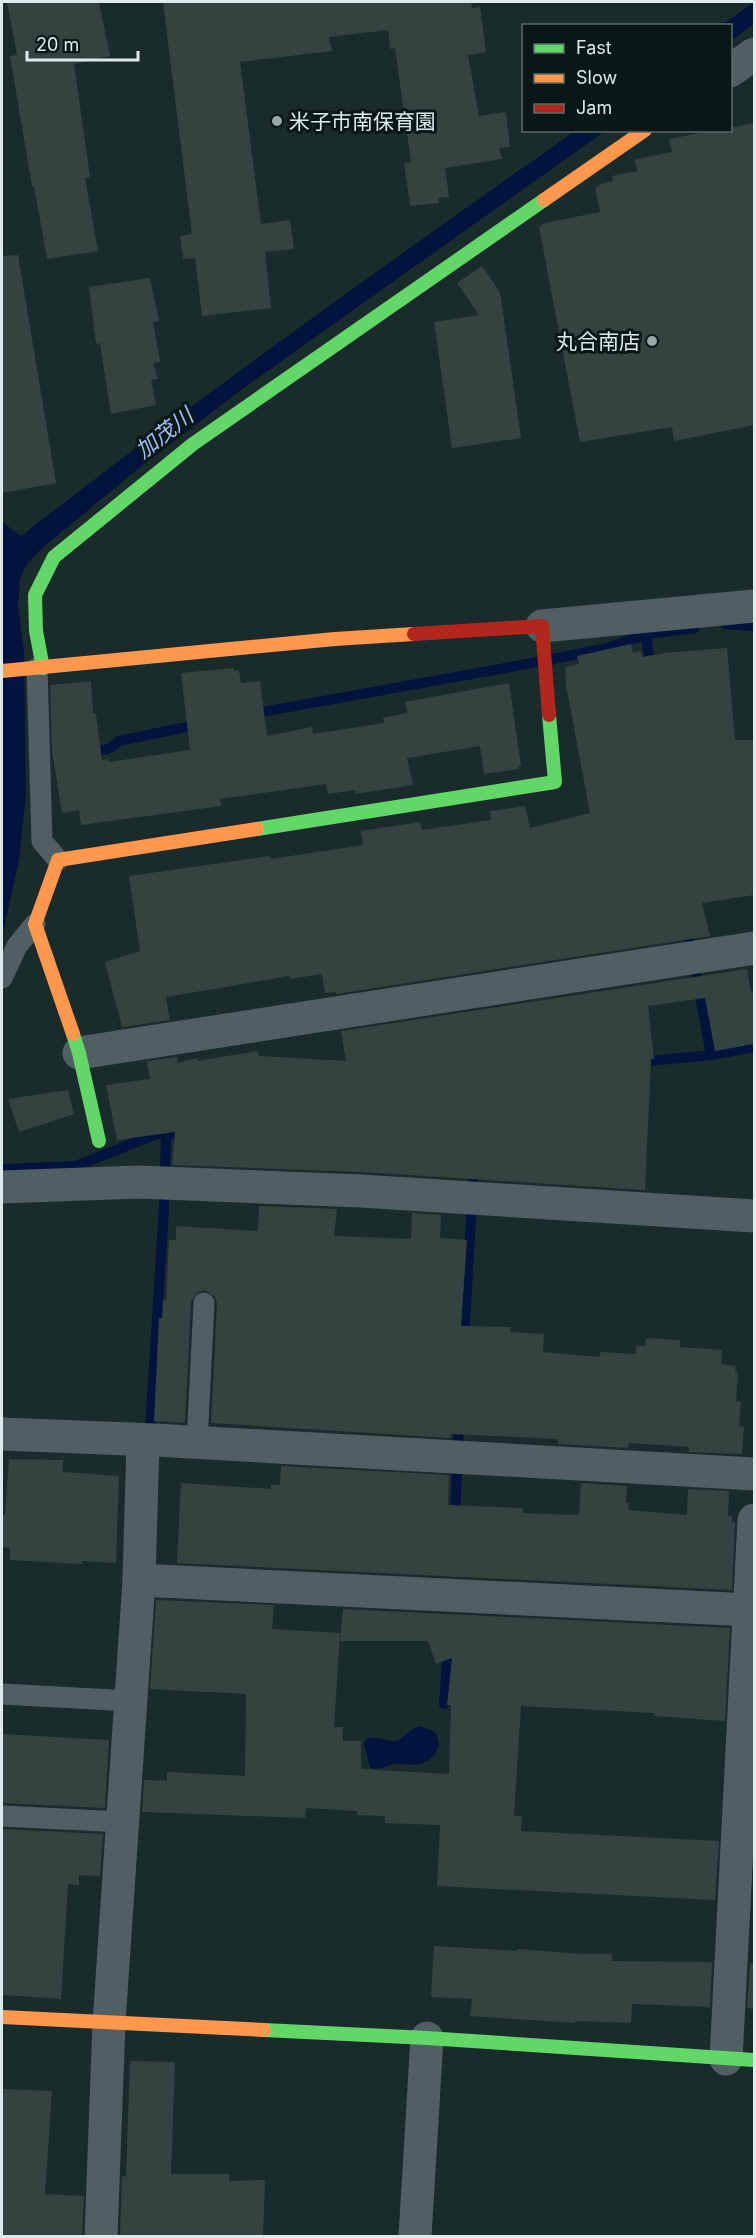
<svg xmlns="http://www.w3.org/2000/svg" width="756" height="2238" viewBox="0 0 756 2238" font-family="Inter,'Noto Sans JP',sans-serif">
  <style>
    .water { fill: #02133d }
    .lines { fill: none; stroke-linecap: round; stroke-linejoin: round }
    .stream { stroke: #02133d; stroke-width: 10 }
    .building { fill: #334440 }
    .lane { stroke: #505f64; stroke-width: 21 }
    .street { stroke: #505f64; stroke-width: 33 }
    .fast { stroke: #63d668; stroke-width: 14 }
    .slow { stroke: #ff974d; stroke-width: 14 }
    .jam { stroke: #b3261e; stroke-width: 14 }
    .poi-dot { fill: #97a8a7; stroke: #0a1717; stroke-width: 2 }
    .labels { text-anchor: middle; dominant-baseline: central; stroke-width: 6; stroke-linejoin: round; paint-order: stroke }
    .poi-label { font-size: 21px; fill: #daebea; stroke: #0a1717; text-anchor: start }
    .water-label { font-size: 22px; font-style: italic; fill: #9dbff7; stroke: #0a1717 }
  </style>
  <rect width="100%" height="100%" fill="#1a2b2b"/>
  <g class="water">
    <path d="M754,2v22l-23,17 -1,-15 -8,-1z"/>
    <path d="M575,131h30l-364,259 -102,78 -99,82 -13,14 -7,15 -2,28 6,45 2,142 -7,66 -17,77v-415l19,14c181,-141 367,-273 554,-405z"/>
    <path d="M420,1726l15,6c10,17 -3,31 -22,33 -6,0 -13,-2 -19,-1 -10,3 -14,6 -24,4l-6,-25 3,-4c13,-4 20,4 29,2 8,-2 12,-12 24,-15z"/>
  </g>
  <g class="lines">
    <g class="stream">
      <path d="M725,624l25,2 4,-2"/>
      <path d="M648,634l-1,11 5,25"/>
      <path d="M251,714l287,-52 69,-14 41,-14 47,-6"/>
      <path d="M87,754l24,-6 8,-7 82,-17"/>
      <path d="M687,926l24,129"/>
      <path d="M639,1062l72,-7 43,-8"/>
      <path d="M2,1169l74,-3 80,-32h17"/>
      <path d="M464,1340l10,-173"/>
      <path d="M150,1429l14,-221 2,-74"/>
      <path d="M455,1520l4,-99"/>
      <path d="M444,1704l4,-58"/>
    </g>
  </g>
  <g class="building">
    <path d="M7,2h92l11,54 -36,8 16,113 -5,1 13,73 -51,8 -13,-73h-2l-22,-130 7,-1z"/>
    <path d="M163,2h308l1,6 8,-1 6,45 -18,3 11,61 27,-4 4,35 -11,1 3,11 -57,9 4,29 -11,1 1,5 -29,3 -6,-43 7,-1 -16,-114 -5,1 -2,-19 -59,7 3,14 -92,11 21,162 29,-4 4,29 -29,3 6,56 -69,8 -7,-58 -12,1 -3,-23 12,-2z"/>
    <path d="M754,123v302l-80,16 -2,-14 -92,15 -41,-215 6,-4 55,-11 -5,-24 6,-4 12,-3 -1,-5 25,-5 -2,-11 2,-1 35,-7 -3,-13 46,-9h15v-2z"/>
    <path d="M18,255l38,228 -54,10v-237z"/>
    <path d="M482,266l18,26 21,146 -69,10 -18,-126 45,-7 -22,-32z"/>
    <path d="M150,278l9,43 -6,1 7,39 -7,3 5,15 -7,1 5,25 -45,9 -11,-71 -4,1 -7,-57z"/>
    <path d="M631,644l2,9 8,-2 1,6 23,-4 62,-5 8,92h19v155l-52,8 8,33 -374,58 -1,-2 -10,1 -3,-19 -32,5 -1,-3 -123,21 4,23 -48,7 -17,-65 35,-11 -11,-75 141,-20 1,3 92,-14 -2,-14 59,-9 2,8 69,-10 -1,-9 35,-5 5,22 60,-15 -24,-128 -1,-18 14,-3 -2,-8z"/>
    <path d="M234,668v3l5,-1 2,13 19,-2 7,55 45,-9 1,7 71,-11 -1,-5 24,-5 -2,-11 104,-19 12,83 -3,1 1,2 -35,5 -4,-28 -73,12 6,27 -58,9v-4l-27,4 -2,-10 -106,15 1,7 -140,19 -2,-15 -17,3 -10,-62 -2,-66 41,-4 2,32 3,1 6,46 7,-1v3l81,-12 -9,-77z"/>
    <path d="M747,969l4,24 3,-1v52l-39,7 -10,-53 -57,8 6,53h-3l-6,131 -283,-18 -190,-7 3,-33 -58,8 -11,-55 44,-6 -3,-18 30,-4 1,6 19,-5v3l61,-10 1,5 87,5 -5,-30z"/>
    <path d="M68,1090l6,24 -55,18 -11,-33z"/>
    <path d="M259,1206l78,3 -3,27 77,3 1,-26 29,2 -1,23 27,2 -6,86 50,1 -1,5 34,2 -1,18 57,5v-5l36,2v-8h9l1,-8 34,2v7l42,3 -1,14 15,2 -1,6 3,1 -2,28 5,1 -2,24 5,1 -2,27 -53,-2v-5l-60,-4 -1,5 -70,-4v-5l-107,-5v4l-240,-15 6,-119 -2,-7 -10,-7 -7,2 -7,10 -6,121 -31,-2 5,-103h3l1,-18h3l3,-60h7v-14l82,5z"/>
    <path d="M9,1459l54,1v12l56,4 -3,87 -34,-2v3l-72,-4v-12l-8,-1v-32h3z"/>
    <path d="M281,1466l168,9 -1,30 75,3v5l56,2 2,-32 46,3 -1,17h3l-1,7 59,5 1,-26 41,2 -1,25h4v6h3l-3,68 -555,-27 4,-80 90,6v-4h9z"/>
    <path d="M156,1600l118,5 -2,24 68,4 -6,94h9v14h18v28l88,5 2,-69h-4l5,-47 -16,6 -8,-23h-88l3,-32 387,19 -5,93 -71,-5v-3l-133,-7 -7,110h8l-1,15 198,10 -4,59 -278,-14 3,-61 -55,-2v-7l-28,-1v-4l-51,-3 -1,10 -163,-6 2,-32 23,1v-9l78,4 1,-82 -96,-5z"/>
    <path d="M2,1734l107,6 -4,68 -103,-5z"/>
    <path d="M2,1829l101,5 -3,42 -21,-1v10l-11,-1 -7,115 -59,-4z"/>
    <path d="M434,1946l83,5v-2l65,5h30v7l100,1 -2,45 -78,-3 -1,19 -56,-2v2l-105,-7 2,-17 -41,-2z"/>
    <path d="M750,1963h4v46l-7,-1z"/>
    <path d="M130,2061l45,1 -4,112h58v7l36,-1 -2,56h-143l2,-60 4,1z"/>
    <path d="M2,2089l50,2 -7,103 39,2 -2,40h-80z"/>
  </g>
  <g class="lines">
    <g class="lane">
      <path d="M37,668l5,173 16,19"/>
      <path d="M2,978l15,-32 18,-22"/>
      <path d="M197,1443l7,-140"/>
      <path d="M2,1694l129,7"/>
      <path d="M2,1816l121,6"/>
    </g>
    <g class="street">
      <path d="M730,71l24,-17"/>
      <path d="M542,626l212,-20"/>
      <path d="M79,1053l675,-105"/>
      <path d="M2,1187l137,-5 222,9 393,25"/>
      <path d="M2,1434l153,6 599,34"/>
      <path d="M143,1441l-4,139 611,30"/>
      <path d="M726,2059l28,-539"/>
      <path d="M101,2236l8,-213 30,-443"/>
      <path d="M415,2236l12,-198"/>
    </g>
    <g class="fast">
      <path d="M43,668l-7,-37 -1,-36 19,-38 139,-113 351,-244"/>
      <path d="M257,829l298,-47 -6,-67"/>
      <path d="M73,1034l6,19 20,88"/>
      <path d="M264,2030l163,8 327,22"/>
    </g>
    <g class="slow">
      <path d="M544,200l101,-70"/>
      <path d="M2,671l333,-32 79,-5"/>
      <path d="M73,1034l-38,-110 23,-64 199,-31"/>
      <path d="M2,2017l262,13"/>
    </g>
    <path class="jam" d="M414,634l128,-8 7,89"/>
  </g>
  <g class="poi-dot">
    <circle cx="277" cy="121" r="6"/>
    <circle cx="652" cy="341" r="6"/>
  </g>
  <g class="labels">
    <g class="poi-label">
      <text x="289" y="121">米子市南保育園</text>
      <text x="640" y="341" text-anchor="end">丸合南店</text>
    </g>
    <g class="water-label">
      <text transform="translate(164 433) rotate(-38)">加茂川</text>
    </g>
  </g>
  <rect width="756" height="2238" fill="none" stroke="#daebea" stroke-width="6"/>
  <rect x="522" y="24" width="210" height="108" fill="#0a1717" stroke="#5d6c6b" stroke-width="1.5"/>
  <rect x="534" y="44" width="30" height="9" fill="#63d668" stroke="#5d6c6b" stroke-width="1.5"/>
  <text x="576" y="54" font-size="18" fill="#daebea">Fast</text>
  <rect x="534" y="74" width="30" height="9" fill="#ff974d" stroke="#5d6c6b" stroke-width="1.5"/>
  <text x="576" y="84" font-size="18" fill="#daebea">Slow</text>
  <rect x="534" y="104" width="30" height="9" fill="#b3261e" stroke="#5d6c6b" stroke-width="1.5"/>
  <text x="576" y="114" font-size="18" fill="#daebea">Jam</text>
  <path d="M27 51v9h111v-9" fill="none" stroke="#daebea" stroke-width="3"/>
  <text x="36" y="51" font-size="18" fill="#daebea" stroke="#0a1717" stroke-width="4.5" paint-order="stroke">20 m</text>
</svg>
